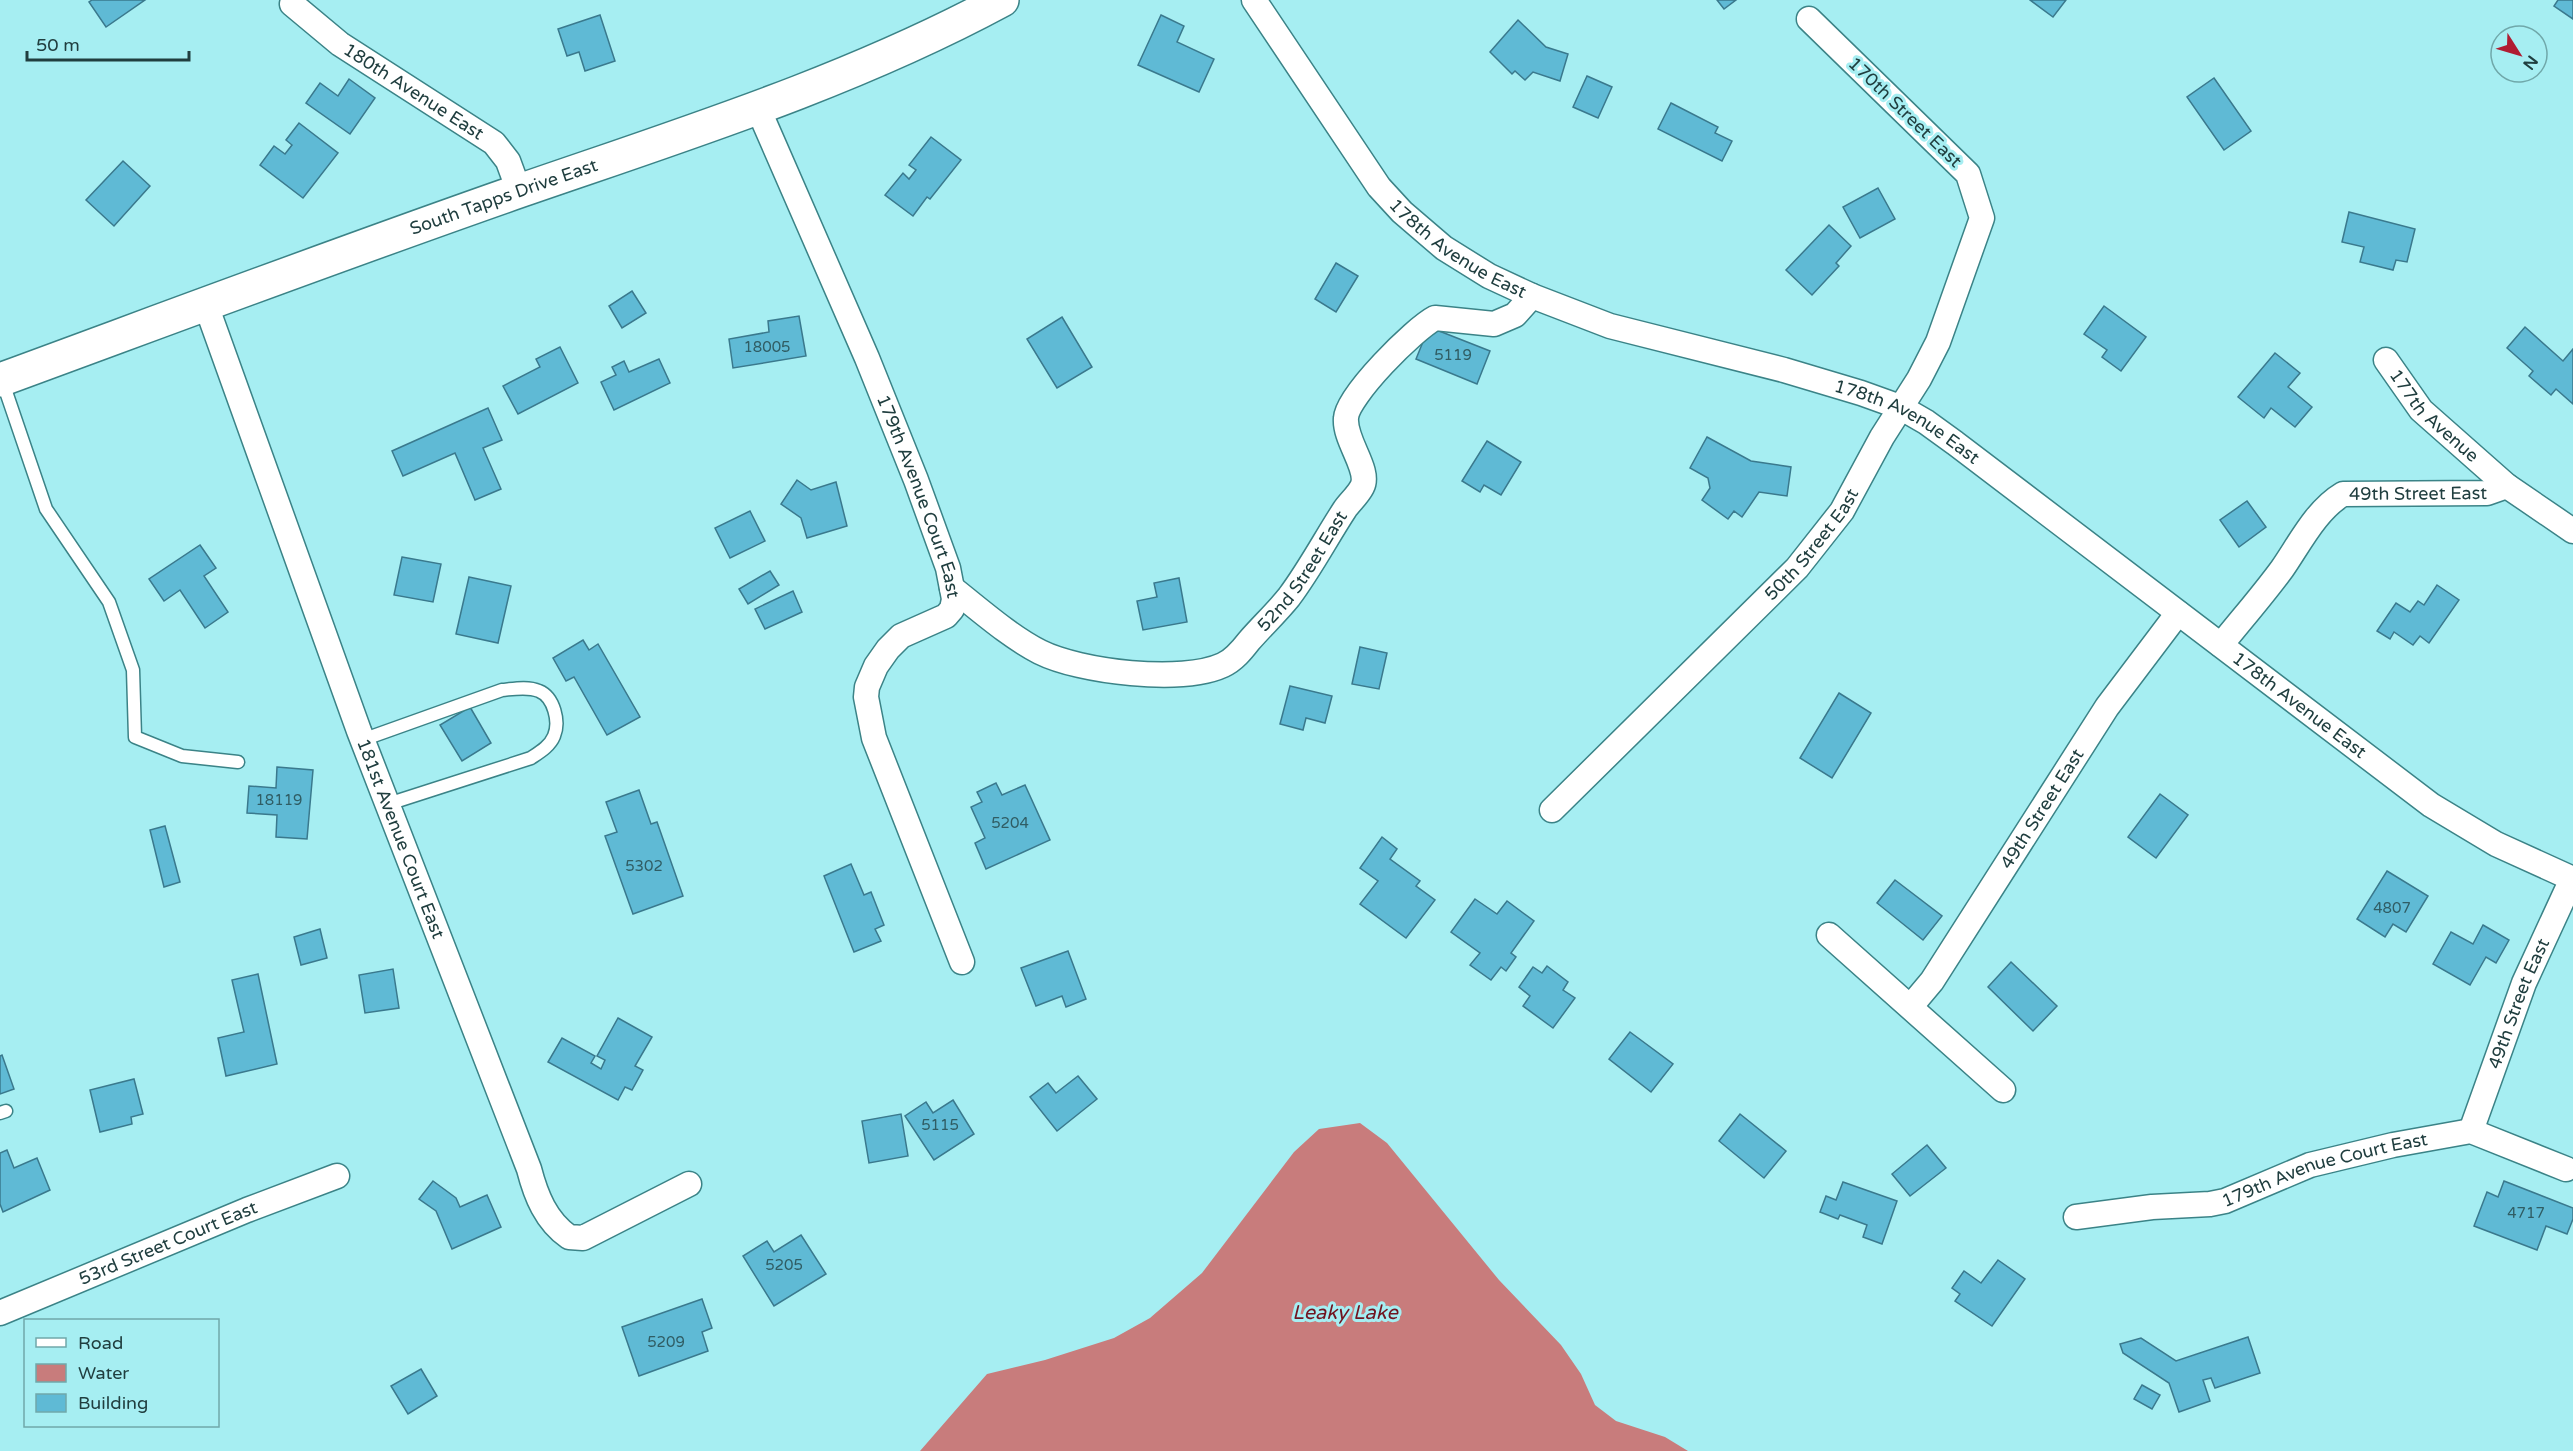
<svg xmlns="http://www.w3.org/2000/svg" width="2573" height="1451" viewBox="0 0 2573 1451" font-family="'Varela Round',sans-serif">
  <style>
    .water { fill: #c87c7c }
    .building { fill: #5fbad5; stroke: #3a798d; stroke-width: 1.5 }
    .lines { fill: none; stroke-linecap: round; stroke-linejoin: round }
    .lane-casing { stroke: #3b8387; stroke-width: 15 }
    .street-casing { stroke: #3b8387; stroke-width: 27 }
    .secondary-casing { stroke: #3b8387; stroke-width: 36 }
    .lane { stroke: #fff; stroke-width: 12 }
    .street { stroke: #fff; stroke-width: 24 }
    .secondary { stroke: #fff; stroke-width: 33 }
    .labels { text-anchor: middle; dominant-baseline: central; stroke-width: 6; stroke-linejoin: round; paint-order: stroke }
    .number-label { font-size: 15px; fill: #305d64 }
    .street-label { font-size: 18px; fill: #203e3f; stroke: #a6eef2 }
    .water-label { font-size: 20px; font-style: italic; fill: #711520; stroke: #a6eef2 }
  </style>
  <rect width="100%" height="100%" fill="#a6eef2"/>
  <path class="water" d="M1360,1123l27,20 112,137 62,65 20,29 14,31 21,16 49,16 23,14h-768l67,-77 58,-14 69,-22 36,-20 52,-45 92,-121 25,-23z"/>
  <g class="building">
    <path d="M92,0h53l-39,27 -17,-25z"/>
    <path d="M1717,0h19l-12,9z"/>
    <path d="M2030,0h36l-13,17z"/>
    <path d="M2558,0h15v19l-19,-13z"/>
    <path d="M600,15l15,46 -30,10 -6,-19 -12,4 -9,-27z"/>
    <path d="M1161,15l23,11 -7,16 37,17 -15,33 -61,-27z"/>
    <path d="M1518,20l28,27 22,7 -8,27 -27,-9 -8,8 -10,-9 -3,3 -22,-22z"/>
    <path d="M1587,76l25,11 -14,31 -25,-11z"/>
    <path d="M2214,78l37,53 -27,19 -37,-53z"/>
    <path d="M349,79l26,19 -25,36 -44,-31 14,-20 18,13z"/>
    <path d="M1671,103l47,24 -3,6 17,8 -10,20 -64,-32z"/>
    <path d="M299,123l39,30 -35,45 -43,-33 14,-19 11,8 7,-9 -6,-5z"/>
    <path d="M931,137l30,23 -31,39 -3,-2 -14,19 -28,-21 18,-22 6,6 7,-9 -7,-5z"/>
    <path d="M123,161l27,25 -36,40 -28,-26z"/>
    <path d="M1878,188l17,31 -35,19 -17,-31z"/>
    <path d="M2349,212l66,17 -8,33 -11,-2 -3,10 -33,-8 4,-15 -22,-5z"/>
    <path d="M1829,225l22,21 -15,17 3,3 -27,29 -26,-25z"/>
    <path d="M1336,263l22,13 -22,36 -21,-13z"/>
    <path d="M632,291l14,22 -24,15 -13,-22z"/>
    <path d="M2104,306l42,31 -25,34 -19,-14 5,-7 -23,-16z"/>
    <path d="M799,316l7,40 -73,12 -4,-29 40,-7 -1,-11z"/>
    <path d="M1062,317l30,50 -35,21 -30,-49z"/>
    <path d="M1429,327l61,24 -13,33 -61,-25z"/>
    <path d="M2525,327l38,34 10,-12v55l-17,-15 -5,6 -22,-19 4,-5 -26,-23z"/>
    <path d="M560,347l18,36 -60,31 -15,-28 37,-19 -4,-8z"/>
    <path d="M2275,353l25,20 -12,14 24,20 -17,20 -24,-19 -7,10 -26,-21z"/>
    <path d="M659,359l11,24 -56,27 -13,-28 15,-7 -4,-8 12,-6 5,11z"/>
    <path d="M488,408l14,32 -19,8 18,41 -26,11 -20,-47 -52,23 -11,-25z"/>
    <path d="M1707,437l44,24 40,6 -4,29 -28,-4 -17,25 -8,-6 -6,8 -26,-19 8,-12 -2,-10 -18,-10z"/>
    <path d="M1487,441l34,21 -20,33 -17,-10 -4,7 -18,-11z"/>
    <path d="M797,480l14,10 25,-8 11,44 -40,12 -6,-20 -20,-14z"/>
    <path d="M2247,501l19,26 -27,20 -19,-27z"/>
    <path d="M750,511l15,30 -35,17 -15,-30z"/>
    <path d="M200,545l16,23 -12,8 24,36 -23,16 -25,-38 -16,11 -15,-22z"/>
    <path d="M402,557l39,7 -8,38 -39,-7z"/>
    <path d="M770,571l9,14 -31,19 -9,-15z"/>
    <path d="M469,577l42,9 -13,57 -42,-9z"/>
    <path d="M1179,578l8,44 -44,8 -6,-29 20,-4 -3,-14z"/>
    <path d="M2437,585l22,15 -30,43 -9,-7 -7,9 -19,-13 -4,7 -13,-8 19,-28 14,9 8,-11 6,4z"/>
    <path d="M793,591l9,21 -37,17 -10,-20z"/>
    <path d="M583,640l6,10 9,-6 42,73 -33,18 -33,-58 -8,4 -13,-23z"/>
    <path d="M1360,647l27,6 -8,36 -27,-5z"/>
    <path d="M1290,686l42,10 -7,27 -19,-5 -3,12 -23,-6z"/>
    <path d="M1839,693l32,20 -39,65 -32,-20z"/>
    <path d="M470,707l21,36 -29,18 -22,-36z"/>
    <path d="M277,767l36,3 -6,69 -31,-2 1,-22 -30,-2 2,-27 27,2z"/>
    <path d="M996,783l6,12 23,-10 25,55 -64,29 -11,-26 10,-5 -14,-31 11,-5 -5,-10z"/>
    <path d="M639,790l12,34 6,-2 26,74 -50,18 -28,-78 12,-4 -11,-30z"/>
    <path d="M2160,794l28,21 -32,43 -28,-21z"/>
    <path d="M165,826l15,56 -16,5 -14,-57z"/>
    <path d="M1382,837l15,12 -7,10 30,22 -4,5 19,14 -29,38 -46,-34 18,-23 -18,-13z"/>
    <path d="M851,864l13,31 7,-3 13,33 -9,4 6,12 -27,11 -30,-76z"/>
    <path d="M2387,871l41,25 -22,36 -13,-8 -8,13 -28,-18z"/>
    <path d="M1895,880l47,36 -19,24 -46,-37z"/>
    <path d="M1475,899l22,15 10,-13 27,20 -23,32 5,4 -10,14 -5,-4 -10,13 -21,-15 10,-12 -29,-21z"/>
    <path d="M2483,925l26,15 -13,23 -10,-6 -16,28 -37,-21 18,-32 22,12z"/>
    <path d="M320,929l7,29 -26,7 -7,-28z"/>
    <path d="M1068,951l18,48 -20,8 -4,-11 -26,10 -15,-38z"/>
    <path d="M2011,962l46,44 -24,25 -45,-44z"/>
    <path d="M1547,966l21,16 -5,8 12,8 -22,30 -30,-22 7,-10 -11,-9 14,-20 9,6z"/>
    <path d="M393,969l6,39 -34,5 -6,-38z"/>
    <path d="M258,974l19,90 -51,12 -8,-38 26,-6 -12,-52z"/>
    <path d="M618,1018l34,19 -17,29 8,4 -11,20 -7,-3 -7,13 -70,-38 14,-24 33,18 -4,7 10,6 4,-9 -8,-4z"/>
    <path d="M1630,1032l43,32 -22,28 -42,-33z"/>
    <path d="M2,1055l12,34 -14,5v-38z"/>
    <path d="M1078,1076l19,23 -40,32 -27,-34 18,-14 8,10z"/>
    <path d="M134,1079l9,35 -12,3 1,7 -32,8 -10,-42z"/>
    <path d="M953,1100l21,34 -40,26 -29,-44 21,-14 7,11z"/>
    <path d="M901,1114l7,42 -39,7 -7,-42z"/>
    <path d="M1740,1114l46,37 -22,27 -45,-37z"/>
    <path d="M1927,1145l19,23 -36,28 -18,-22z"/>
    <path d="M7,1150l7,18 23,-10 13,32 -47,22 -3,-8v-51z"/>
    <path d="M433,1181l23,17 4,9 27,-12 14,32 -49,22 -16,-38 -17,-12z"/>
    <path d="M2504,1181l69,27v11l-6,15 -21,-8 -9,24 -63,-24 13,-34 11,5z"/>
    <path d="M1843,1182l54,19 -15,43 -19,-7 4,-12 -27,-10 -2,4 -18,-7 6,-16 10,4z"/>
    <path d="M801,1235l25,39 -52,32 -31,-50 24,-15 7,11z"/>
    <path d="M1998,1260l27,19 -33,47 -37,-25 5,-7 -8,-6 12,-17 17,12z"/>
    <path d="M702,1299l10,29 -10,4 6,19 -69,25 -17,-49z"/>
    <path d="M2248,1337l12,36 -45,15 -4,-10 -8,2 7,21 -31,11 -10,-29 -46,-30 -3,-9 21,-6 35,23z"/>
    <path d="M421,1369l16,27 -29,18 -17,-28z"/>
    <path d="M2142,1385l18,10 -8,14 -18,-10z"/>
  </g>
  <g class="lines">
    <defs>
      <g id="lane">
        <path d="M2,380l44,129 63,93 24,68 2,67 47,19 56,6"/>
        <path d="M362,740l140,-50c11,-1 26,-4 37,1 15,6 21,31 15,45 -4,10 -14,16 -23,22l-143,46"/>
        <path d="M0,1113l6,-2"/>
      </g>
      <g id="street">
        <path id="s1" d="M1254,0l125,187 23,25 42,36 45,28 43,20 78,30 174,44 77,23 39,14 26,15 29,21 476,362 65,39 77,35"/>
        <path id="s2" d="M292,4l48,40 154,99 14,18 11,30"/>
        <path id="s3" d="M757,106l110,252 49,122 32,88 6,31 -2,10 -6,7 -45,20 -13,13 -12,17 -9,21 -1,10 8,41 88,224"/>
        <path id="s4" d="M206,305l153,426 170,438c7,27 17,52 40,68l14,1 106,-54"/>
        <path id="s5" d="M2386,360l35,50 86,76 66,45"/>
        <path id="s6" d="M952,588c28,22 57,48 88,64 40,20 142,32 183,13 11,-5 19,-15 26,-24 13,-15 28,-29 40,-44 21,-28 37,-59 56,-88 5,-7 13,-14 17,-22 9,-17 -18,-46 -16,-69 1,-22 68,-89 89,-100l59,6 21,-9 17,-19"/>
        <path id="s7" d="M2221,645c20,-25 42,-50 61,-76 18,-26 34,-59 61,-75l144,-1 20,-7"/>
        <path id="s8" d="M1552,810l245,-242 45,-57 40,-74 37,-58 19,-37 44,-124 -14,-44 -159,-155"/>
        <path d="M1829,935l174,155"/>
        <path id="s9" d="M1911,1006l21,-25 175,-274 71,-94"/>
        <path id="s10" d="M2471,1131l53,-148 48,-104"/>
        <path id="s11" d="M2076,1217l76,-10 58,-3 15,-3 85,-36 83,-20 78,-14 95,38"/>
        <path id="s12" d="M0,1313l247,-103 90,-34"/>
      </g>
      <g id="secondary">
        <path id="s13" d="M0,380c174,-64 347,-129 522,-190 162,-56 328,-108 480,-190"/>
      </g>
    </defs>
    <use href="#lane" class="lane-casing"/>
    <use href="#street" class="street-casing"/>
    <use href="#secondary" class="secondary-casing"/>
    <use href="#lane" class="lane"/>
    <use href="#street" class="street"/>
    <use href="#secondary" class="secondary"/>
  </g>
  <g class="labels">
    <g class="number-label">
      <text x="767" y="347">18005</text>
      <text x="1453" y="355">5119</text>
      <text x="279" y="800">18119</text>
      <text x="1010" y="823">5204</text>
      <text x="644" y="866">5302</text>
      <text x="2392" y="908">4807</text>
      <text x="940" y="1125">5115</text>
      <text x="2526" y="1213">4717</text>
      <text x="784" y="1265">5205</text>
      <text x="666" y="1342">5209</text>
    </g>
    <g class="street-label">
      <text stroke="none"><textPath href="#s2" startOffset="150">180th Avenue East</textPath></text>
      <text transform="translate(1905 112) rotate(44)">170th Street East</text>
      <text stroke="none"><textPath href="#s13" startOffset="536">South Tapps Drive East</textPath></text>
      <text stroke="none"><textPath href="#s1" startOffset="326">178th Avenue East</textPath></text>
      <text stroke="none"><textPath href="#s5" startOffset="74">177th Avenue</textPath></text>
      <text stroke="none"><textPath href="#s1" startOffset="812">178th Avenue East</textPath></text>
      <text stroke="none"><textPath href="#s7" startOffset="270">49th Street East</textPath></text>
      <text stroke="none"><textPath href="#s3" startOffset="423">179th Avenue Court East</textPath></text>
      <text stroke="none"><textPath href="#s8" startOffset="372">50th Street East</textPath></text>
      <text stroke="none"><textPath href="#s6" startOffset="420">52nd Street East</textPath></text>
      <text stroke="none"><textPath href="#s1" startOffset="1298">178th Avenue East</textPath></text>
      <text stroke="none"><textPath href="#s9" startOffset="237">49th Street East</textPath></text>
      <text stroke="none"><textPath href="#s4" startOffset="568">181st Avenue Court East</textPath></text>
      <text stroke="none"><textPath href="#s10" startOffset="136">49th Street East</textPath></text>
      <text stroke="none"><textPath href="#s11" startOffset="255">179th Avenue Court East</textPath></text>
      <text stroke="none"><textPath href="#s12" startOffset="182">53rd Street Court East</textPath></text>
    </g>
    <g class="water-label">
      <text x="1345" y="1313">Leaky Lake</text>
    </g>
  </g>
  <rect x="24" y="1319" width="195" height="108" fill="#a6eef2" stroke="#70a8aa" stroke-width="1.5"/>
  <rect x="36" y="1338" width="30" height="9" fill="#ffffff" stroke="#70a8aa" stroke-width="1.5"/>
  <text x="78" y="1349" font-size="18" fill="#203e3f">Road</text>
  <rect x="36" y="1364" width="30" height="18" fill="#c87c7c" stroke="#70a8aa" stroke-width="1.5"/>
  <text x="78" y="1379" font-size="18" fill="#203e3f">Water</text>
  <rect x="36" y="1394" width="30" height="18" fill="#5fbad5" stroke="#70a8aa" stroke-width="1.5"/>
  <text x="78" y="1409" font-size="18" fill="#203e3f">Building</text>
  <g transform="translate(2519 54) rotate(127)"><circle r="28" fill="#a6eef2" stroke="#70a8aa" stroke-width="1.5"/>
  <path d="M0-4.5L10 22L0 15L-10 22Z" fill="#b01c32"/>
  <text y="-9" font-size="16" font-weight="bold" text-anchor="middle" fill="#203e3f">N</text>
  </g>
  <path d="M27 51v9h162v-9" fill="none" stroke="#203e3f" stroke-width="3"/>
  <text x="36" y="51" font-size="18" fill="#203e3f" stroke="#a6eef2" stroke-width="4.5" paint-order="stroke">50 m</text>
</svg>
